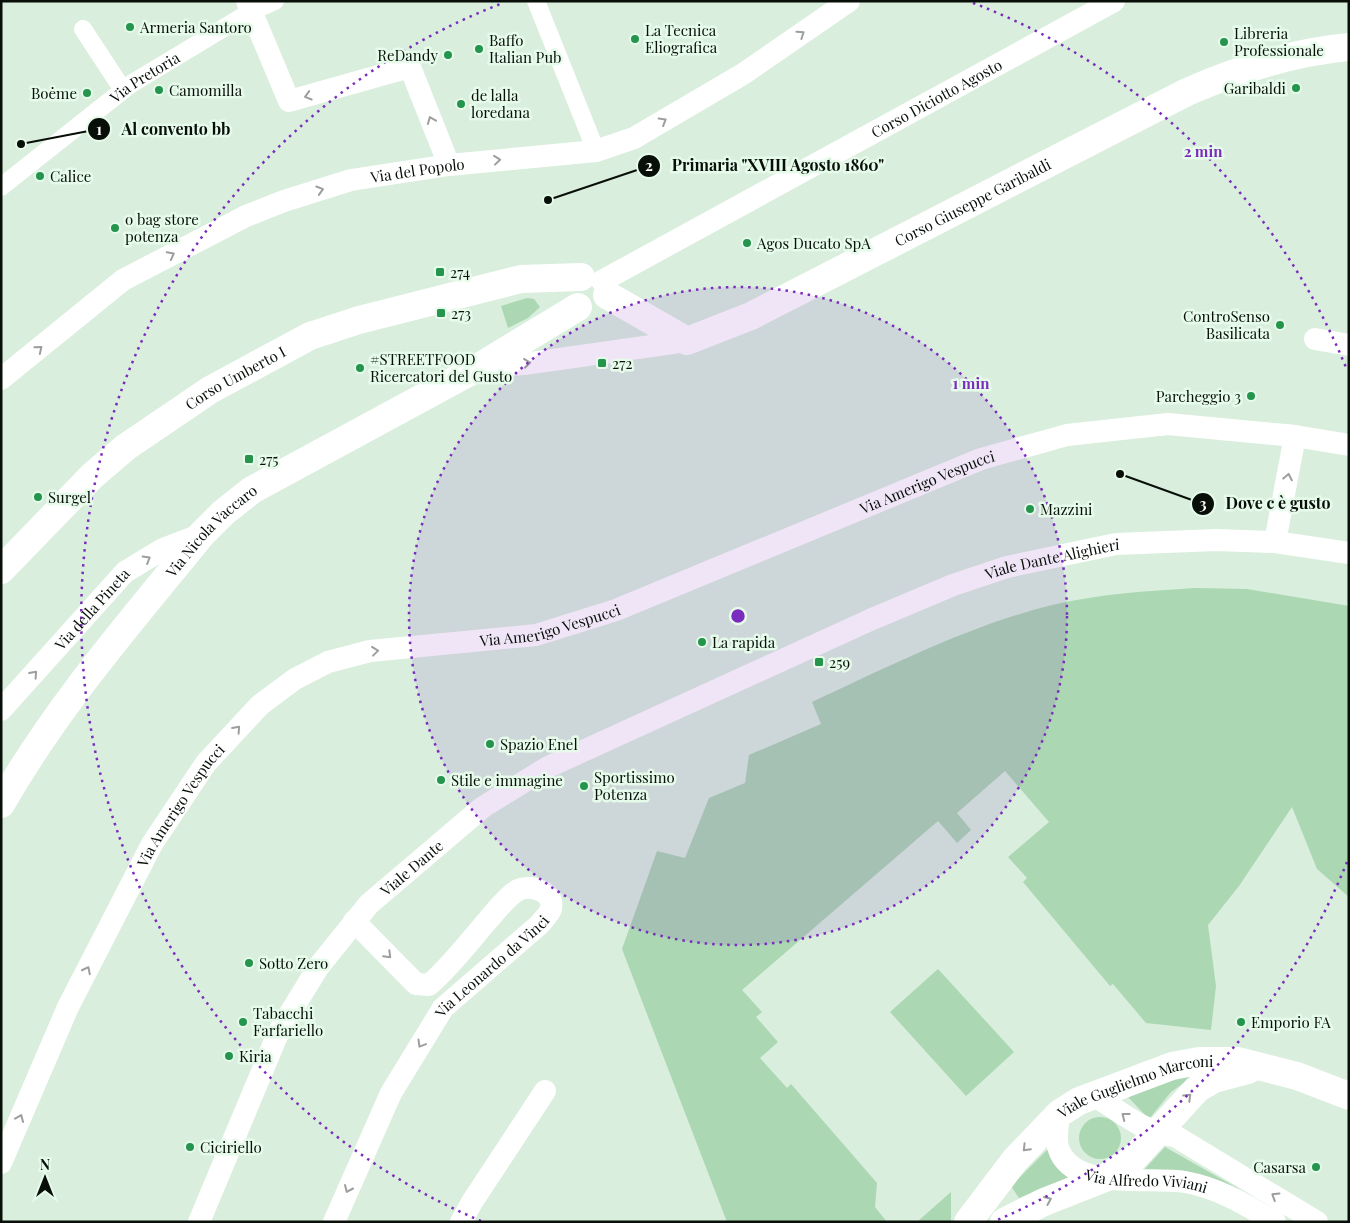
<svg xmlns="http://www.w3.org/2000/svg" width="1350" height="1223" viewBox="0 0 1350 1223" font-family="'Playfair Display',serif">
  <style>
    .green { fill: #abd7b3 }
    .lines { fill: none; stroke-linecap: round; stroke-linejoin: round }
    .pedestrian { stroke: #fff; stroke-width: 18 }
    .minor { stroke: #fff; stroke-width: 22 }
    .tertiary { stroke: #fff; stroke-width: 28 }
    .oneway { stroke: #9c9f9d }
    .ring { fill: none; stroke: #7b2cbf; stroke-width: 2.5; stroke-dasharray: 2.5 5 }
    .poi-dot { fill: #25944d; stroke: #e6fbea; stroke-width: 2 }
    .labels { text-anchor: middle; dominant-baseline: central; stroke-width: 5; stroke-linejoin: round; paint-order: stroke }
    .poi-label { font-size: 15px; fill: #080f09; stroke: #e6fbea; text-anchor: start }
    .street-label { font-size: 15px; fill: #080f09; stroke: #e6fbea }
    .centre { fill: #7b2cbf; stroke: #e6fbea; stroke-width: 2.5 }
    .ring-label { font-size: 15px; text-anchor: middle; font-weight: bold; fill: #7b2cbf; stroke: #e6fbea; stroke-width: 5; stroke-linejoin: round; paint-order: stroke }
    .leader { fill: none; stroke: #080f09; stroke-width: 2 }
    .callout-dot { fill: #080f09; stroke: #e6fbea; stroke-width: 2 }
    .mark-label { font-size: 15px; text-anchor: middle; font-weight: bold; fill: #fff }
    .callout-label { font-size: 16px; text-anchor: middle; font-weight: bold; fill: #080f09; stroke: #e6fbea; stroke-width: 5; stroke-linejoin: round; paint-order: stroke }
  </style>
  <rect width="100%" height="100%" fill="#d9eedc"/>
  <g class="green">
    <path d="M527,298l7,1 6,8 -12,11 -20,10 -7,-22z"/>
    <path d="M1195,588l52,1 102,17v291l-32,-28 -25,-62 -53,79 -31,39 8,61 -5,44 -65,-7 -33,-39 -3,2 -87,-104 4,-4 -19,-21 41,-35 -44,-51 -48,42 14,17 -14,13 -19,-22 -196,169 20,22 -6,5 22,25 -18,16 27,30 4,-4 86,99 -2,24 12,15h-160l-105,-273 35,-98 28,7 24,-60 36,-15 4,-28 72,-31 -9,-22c78,-36 156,-76 240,-97 47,-11 94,-14 143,-17z"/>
    <path d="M938,969l76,83 -48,44 -76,-84z"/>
    <path d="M1196,1074l-25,18 -22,27 -22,-23 15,-8z"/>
    <circle cx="1100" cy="1138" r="21"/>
    <path d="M1165,1147l74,42 -96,-18z"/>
    <path d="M1048,1149l21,29 -50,20 -8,-12z"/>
    <path d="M951,1192v30h-34z"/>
  </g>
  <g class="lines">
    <g class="pedestrian">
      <path d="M536,1l60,150"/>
      <path d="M83,29l40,61"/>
      <path id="s1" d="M1,187l130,-103 121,-73 23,-10"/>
    </g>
    <g class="minor">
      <path d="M247,1l42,100 121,-34 39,98"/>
      <path id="s2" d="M602,281l512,-280"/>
      <path d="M1315,339l34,6"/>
      <path d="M480,367l44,-3 163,-23"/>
      <path id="s3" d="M1,379l122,-99 123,-64 38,-15 67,-21 98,-15 147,-14 38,-13 109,-64 106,-73"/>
      <path d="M1275,542l20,-106"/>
      <path id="s4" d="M1,710l124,-138 38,-23 39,-15"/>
      <path d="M1094,1096c29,16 47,36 81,40l142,86"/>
      <path id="s5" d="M1060,1113c-2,11 -5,23 -2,34 13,45 92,29 127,35 34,6 61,23 90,40"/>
      <path id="s6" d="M1,1163l67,-156 84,-163 54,-81 54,-58 35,-26 33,-17 42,-11 166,-16 80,-25 365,-151 86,-24 101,-11 127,12 54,9"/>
      <path id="s7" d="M199,1222l80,-191 40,-65 50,-62 114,-97 65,-40 322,-147 83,-35 54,-18 109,-23 100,-4 59,2 74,11"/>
      <path id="s8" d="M334,1222l57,-129 52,-85 97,-84c3,-4 9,-10 11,-15 4,-18 -20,-25 -33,-19 -11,6 -21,20 -30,30 -19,22 -37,46 -59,65l-13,-1 -62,-63"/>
      <path d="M461,1222l11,-20 73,-111"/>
    </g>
    <g class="tertiary">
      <path id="s9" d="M607,295l80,46 64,-25 436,-224c50,-22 107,-40 162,-45"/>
      <path id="s10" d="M1,570l91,-94 34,-29 84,-57 100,-54 49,-16 162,-41 60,-2"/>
      <path id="s11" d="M1,804c58,-101 129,-181 201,-270l21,-21 29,-23 227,-123 99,-60"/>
      <path id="s12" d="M968,1222l47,-62 45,-47 19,-12 93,-35 27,-5h39l59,15 52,20"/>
      <path d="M1004,1222l40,-20 61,-24 29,-20 63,-69 17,-10 34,-9"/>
    </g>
  </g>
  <defs><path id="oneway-chevron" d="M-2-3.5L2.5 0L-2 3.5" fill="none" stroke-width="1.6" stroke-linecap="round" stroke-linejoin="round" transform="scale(1.25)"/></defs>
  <g class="oneway">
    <use href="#oneway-chevron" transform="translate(801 34) rotate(-34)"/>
    <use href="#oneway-chevron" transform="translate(308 96) rotate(164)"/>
    <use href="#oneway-chevron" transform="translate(431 120) rotate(-112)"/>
    <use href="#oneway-chevron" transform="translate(663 121) rotate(-31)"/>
    <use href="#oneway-chevron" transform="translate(497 160) rotate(-6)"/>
    <use href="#oneway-chevron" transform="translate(320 190) rotate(-17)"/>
    <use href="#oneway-chevron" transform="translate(171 255) rotate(-28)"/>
    <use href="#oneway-chevron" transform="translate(39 349) rotate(-39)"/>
    <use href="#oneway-chevron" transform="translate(527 363) rotate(-7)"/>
    <use href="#oneway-chevron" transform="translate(1288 477) rotate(-79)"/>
    <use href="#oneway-chevron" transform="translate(147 559) rotate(-31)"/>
    <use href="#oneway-chevron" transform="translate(375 651) rotate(-7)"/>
    <use href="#oneway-chevron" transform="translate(34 674) rotate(-48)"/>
    <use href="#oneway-chevron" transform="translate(237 729) rotate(-48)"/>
    <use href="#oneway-chevron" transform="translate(388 955) rotate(45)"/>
    <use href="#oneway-chevron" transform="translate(87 970) rotate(-63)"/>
    <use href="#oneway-chevron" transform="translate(421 1044) rotate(121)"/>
    <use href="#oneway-chevron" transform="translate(1188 1097) rotate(-44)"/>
    <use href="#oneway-chevron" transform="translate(1125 1116) rotate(-142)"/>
    <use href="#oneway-chevron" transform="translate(20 1118) rotate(-67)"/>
    <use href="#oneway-chevron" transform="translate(1026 1148) rotate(134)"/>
    <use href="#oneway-chevron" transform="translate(348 1189) rotate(114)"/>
    <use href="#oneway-chevron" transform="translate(1275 1196) rotate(-148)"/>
    <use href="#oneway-chevron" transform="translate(1048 1200) rotate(-23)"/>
  </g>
  <circle cx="738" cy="616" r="329" fill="#7b2cbf" fill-opacity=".12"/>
  <g class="ring">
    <circle cx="738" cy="616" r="329"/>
    <path d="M1347 862A657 657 0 0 1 995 1221M481 1221A657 657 0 0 1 503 3M973 3A657 657 0 0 1 1347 370"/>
  </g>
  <g class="poi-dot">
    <circle cx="130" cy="27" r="5"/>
    <circle cx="635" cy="39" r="5"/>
    <circle cx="1224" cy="42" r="5"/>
    <circle cx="479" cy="49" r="5"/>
    <circle cx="448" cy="55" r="5"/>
    <circle cx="1296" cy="88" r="5"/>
    <circle cx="159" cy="90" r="5"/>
    <circle cx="87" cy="93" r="5"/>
    <circle cx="461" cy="104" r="5"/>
    <circle cx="40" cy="176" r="5"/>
    <circle cx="115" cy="228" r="5"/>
    <circle cx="747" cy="243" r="5"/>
    <rect x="435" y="267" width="10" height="10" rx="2.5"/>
    <rect x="436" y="308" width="10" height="10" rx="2.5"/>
    <circle cx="1280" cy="325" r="5"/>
    <rect x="597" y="358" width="10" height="10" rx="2.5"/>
    <circle cx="360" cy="368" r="5"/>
    <circle cx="1251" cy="396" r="5"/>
    <rect x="244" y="454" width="10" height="10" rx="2.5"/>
    <circle cx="38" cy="497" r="5"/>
    <circle cx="1030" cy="509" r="5"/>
    <circle cx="702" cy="642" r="5"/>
    <rect x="814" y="657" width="10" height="10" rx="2.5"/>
    <circle cx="490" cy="744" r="5"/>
    <circle cx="441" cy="780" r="5"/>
    <circle cx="584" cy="786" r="5"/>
    <circle cx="249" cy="963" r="5"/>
    <circle cx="243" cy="1022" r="5"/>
    <circle cx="1241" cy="1022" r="5"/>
    <circle cx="229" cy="1056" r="5"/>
    <circle cx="190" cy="1147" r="5"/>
    <circle cx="1316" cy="1167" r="5"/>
  </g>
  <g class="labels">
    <g class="poi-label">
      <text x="140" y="27">Armeria Santoro</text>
      <text x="645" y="30">La Tecnica<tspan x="645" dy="17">Eliografica</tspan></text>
      <text x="1234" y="33">Libreria<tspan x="1234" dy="17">Professionale</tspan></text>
      <text x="489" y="40">Baffo<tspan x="489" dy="17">Italian Pub</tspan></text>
      <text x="438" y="55" text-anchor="end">ReDandy</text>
      <text x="1286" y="88" text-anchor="end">Garibaldi</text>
      <text x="169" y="90">Camomilla</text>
      <text x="77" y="93" text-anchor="end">Boėme</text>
      <text x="471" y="95">de lalla<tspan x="471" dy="17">loredana</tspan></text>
      <text x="50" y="176">Calice</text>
      <text x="125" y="219">o bag store<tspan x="125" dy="17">potenza</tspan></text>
      <text x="757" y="243">Agos Ducato SpA</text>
      <text x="450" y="272">274</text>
      <text x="451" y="313">273</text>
      <text x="1270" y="316" text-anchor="end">ControSenso<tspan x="1270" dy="17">Basilicata</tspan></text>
      <text x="370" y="359">#STREETFOOD<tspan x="370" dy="17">Ricercatori del Gusto</tspan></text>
      <text x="612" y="363">272</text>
      <text x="1241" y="396" text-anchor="end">Parcheggio 3</text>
      <text x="259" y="459">275</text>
      <text x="48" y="497">Surgel</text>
      <text x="1040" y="509">Mazzini</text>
      <text x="712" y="642">La rapida</text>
      <text x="829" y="662">259</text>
      <text x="500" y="744">Spazio Enel</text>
      <text x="594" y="777">Sportissimo<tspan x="594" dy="17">Potenza</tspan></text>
      <text x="451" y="780">Stile e immagine</text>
      <text x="259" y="963">Sotto Zero</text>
      <text x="253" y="1013">Tabacchi<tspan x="253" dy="17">Farfariello</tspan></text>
      <text x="1251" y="1022">Emporio FA</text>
      <text x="239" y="1056">Kiria</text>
      <text x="200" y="1147">Ciciriello</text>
      <text x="1306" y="1167" text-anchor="end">Casarsa</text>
    </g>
    <g class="street-label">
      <text stroke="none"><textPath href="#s1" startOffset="181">Via Pretoria</textPath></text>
      <text stroke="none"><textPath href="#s2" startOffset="381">Corso Diciotto Agosto</textPath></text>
      <text stroke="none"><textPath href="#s3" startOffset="474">Via del Popolo</textPath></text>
      <text stroke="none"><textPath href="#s9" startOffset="410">Corso Giuseppe Garibaldi</textPath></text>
      <text stroke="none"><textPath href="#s10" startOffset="305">Corso Umberto I</textPath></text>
      <text stroke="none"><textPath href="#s6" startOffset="1241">Via Amerigo Vespucci</textPath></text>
      <text stroke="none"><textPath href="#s11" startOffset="346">Via Nicola Vaccaro</textPath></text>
      <text stroke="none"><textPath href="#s7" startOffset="1136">Viale Dante Alighieri</textPath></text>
      <text stroke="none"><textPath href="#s4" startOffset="136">Via della Pineta</textPath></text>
      <text stroke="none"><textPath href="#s6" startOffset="836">Via Amerigo Vespucci</textPath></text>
      <text stroke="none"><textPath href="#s6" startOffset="401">Via Amerigo Vespucci</textPath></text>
      <text stroke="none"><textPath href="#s7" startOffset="419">Viale Dante</textPath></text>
      <text stroke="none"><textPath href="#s8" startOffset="305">Via Leonardo da Vinci</textPath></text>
      <text stroke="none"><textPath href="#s12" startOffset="224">Viale Guglielmo Marconi</textPath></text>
      <text stroke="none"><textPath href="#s5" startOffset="136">Via Alfredo Viviani</textPath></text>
    </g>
  </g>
  <circle cx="738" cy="616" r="8" class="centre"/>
  <g class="ring-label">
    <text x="1203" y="157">2 min</text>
    <text x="971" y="389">1 min</text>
  </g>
  <path class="leader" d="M21 144L99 129M548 200L649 166M1120 474L1203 504"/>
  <g class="callout-dot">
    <circle cx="21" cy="144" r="5"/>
    <circle cx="548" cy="200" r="5"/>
    <circle cx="1120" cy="474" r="5"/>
    <circle cx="99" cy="129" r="12"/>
    <circle cx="649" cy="166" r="12"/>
    <circle cx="1203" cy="504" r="12"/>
  </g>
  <g class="mark-label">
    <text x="99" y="135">1</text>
    <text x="649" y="171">2</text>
    <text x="1203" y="509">3</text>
  </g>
  <g class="callout-label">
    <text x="176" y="135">Al convento bb</text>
    <text x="778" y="171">Primaria "XVIII Agosto 1860"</text>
    <text x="1278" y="509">Dove c è gusto</text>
  </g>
  <rect width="1350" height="1223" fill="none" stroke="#080f09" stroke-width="5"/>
  <g transform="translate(45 1178)" stroke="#e6fbea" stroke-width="4" paint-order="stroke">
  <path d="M0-4L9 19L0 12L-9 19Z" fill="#080f09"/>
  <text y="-8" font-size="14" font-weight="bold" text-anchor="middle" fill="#080f09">N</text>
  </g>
</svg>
